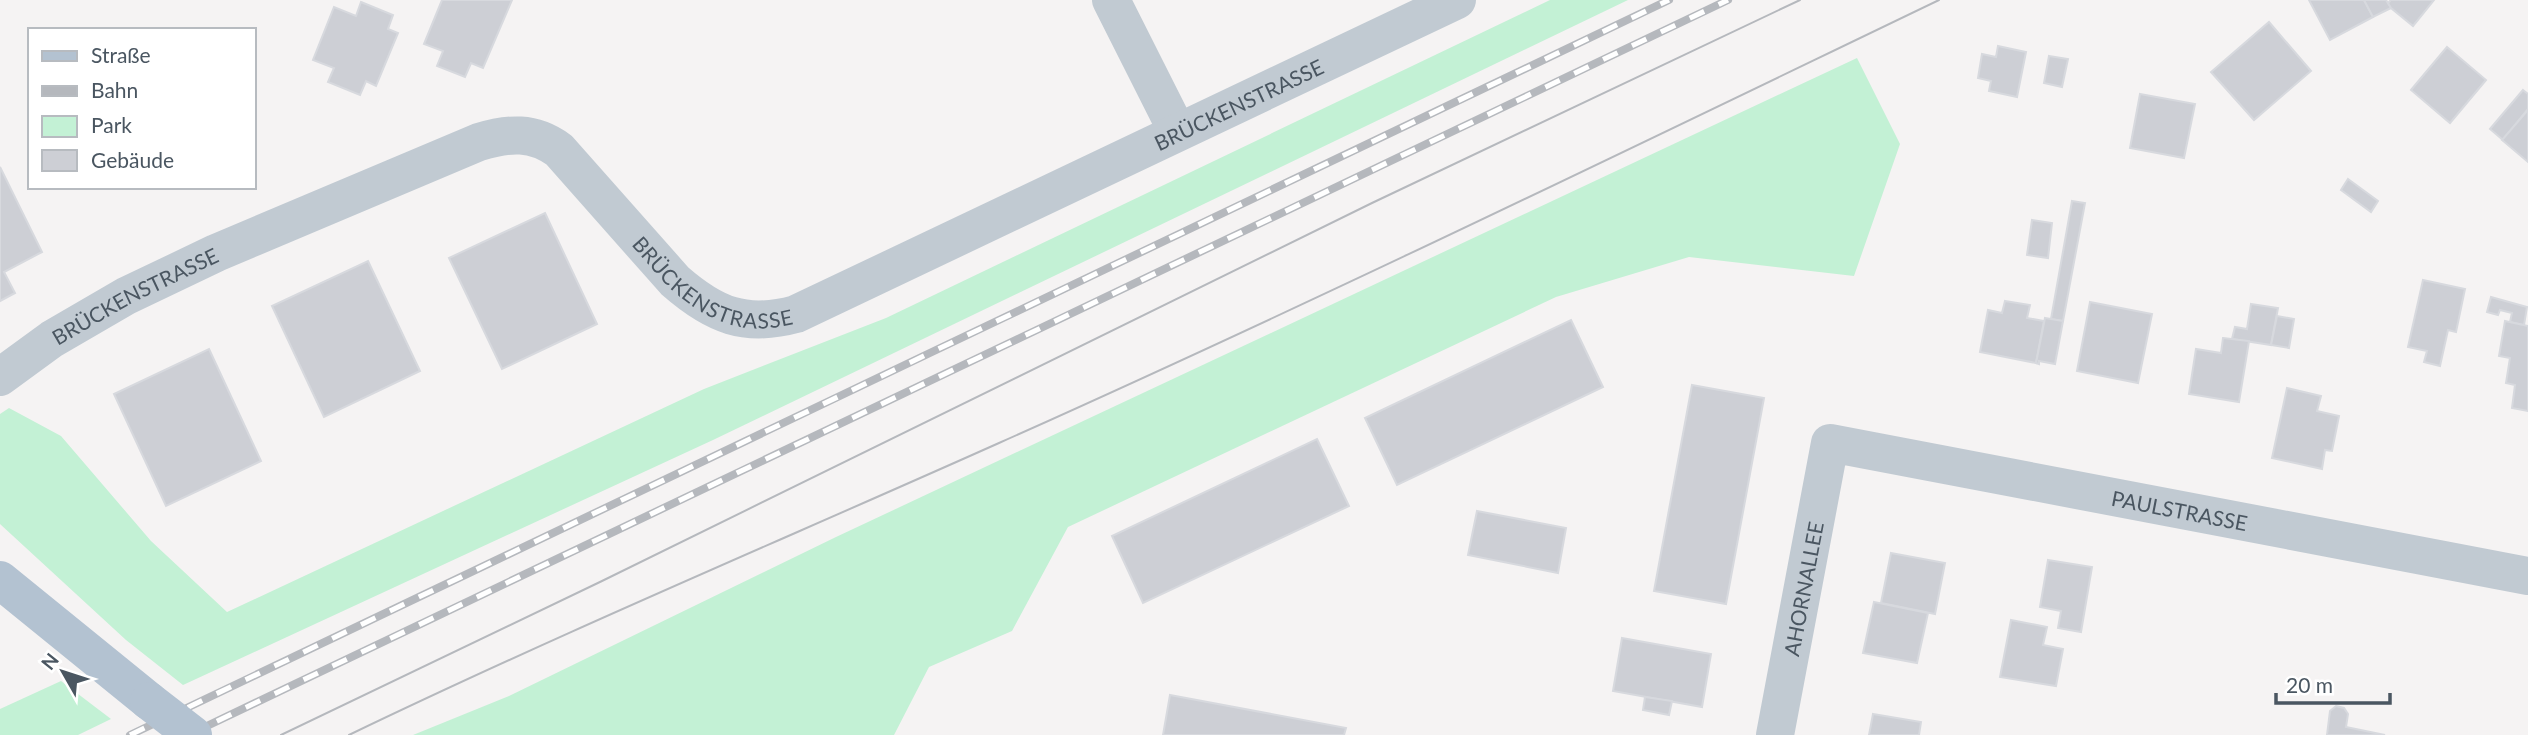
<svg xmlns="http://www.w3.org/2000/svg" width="2528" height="735" viewBox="0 0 2528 735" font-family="Lato,sans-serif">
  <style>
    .green { fill: #c3f1d5 }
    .building { fill: #cdcfd5; stroke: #d7d9de; stroke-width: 2 }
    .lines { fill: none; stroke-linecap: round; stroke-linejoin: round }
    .street { stroke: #c1cad2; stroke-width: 38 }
    .primary { stroke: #b3c2d1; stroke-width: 38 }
    .tram { stroke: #b5b8bd; stroke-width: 2 }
    .rail-casing { stroke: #b5b8bd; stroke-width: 8 }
    .rail { stroke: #fff; stroke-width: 5; stroke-dasharray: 16; stroke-linecap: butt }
    .primary-bridge { stroke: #b3c2d1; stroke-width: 38 }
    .labels { text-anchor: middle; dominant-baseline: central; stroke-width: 5; stroke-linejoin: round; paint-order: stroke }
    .street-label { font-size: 21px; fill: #4a5661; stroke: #fff }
  </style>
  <rect width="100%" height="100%" fill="#f5f3f3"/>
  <g class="green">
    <path d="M1550,0h78l-915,440 -530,245 -57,-45 -126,-116v-110l9,-6 52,28 90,105 76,71 477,-223 182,-71z"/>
    <path d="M1857,58l43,86 -46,132 -165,-19 -133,40 -488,230 -56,104 -83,36 -35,68h-481l96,-39 327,-159z"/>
    <path d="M61,681l50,38 -33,16h-78v-26z"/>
  </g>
  <g class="building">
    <path d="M442,0h70l-29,68 -12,-5 -6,14 -28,-11 6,-15 -19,-7z"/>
    <path d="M2309,0h55l9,17 -43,23z"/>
    <path d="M2364,0h22l5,8 -18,9z"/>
    <path d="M2391,0h43l-21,26 -22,-18 -3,-5z"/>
    <path d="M361,2l32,13 -5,14 10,4 -22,53 -10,-5 -6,14 -32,-13 6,-14 -21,-8 21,-53 22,9z"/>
    <path d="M2269,22l42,49 -57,49 -43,-48z"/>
    <path d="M1998,46l28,6 -9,45 -28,-6 2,-10 -13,-3 4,-24 14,3z"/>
    <path d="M2447,47l39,33 -36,43 -39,-33z"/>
    <path d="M2049,56l19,3 -6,28 -18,-4z"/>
    <path d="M2523,90l5,4v15l-25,31 -13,-11z"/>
    <path d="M2140,94l55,10 -11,54 -54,-10z"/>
    <path d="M2528,110v52l-26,-22z"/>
    <path d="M0,167l42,85 -38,20 11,21 -15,8z"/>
    <path d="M2348,179l30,22 -7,11 -30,-22z"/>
    <path d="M2072,201l13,2 -22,118 -12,-2z"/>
    <path d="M545,213l52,111 -95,45 -53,-111z"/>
    <path d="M2032,220l20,3 -4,35 -21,-3z"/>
    <path d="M368,261l52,110 -96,46 -52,-111z"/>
    <path d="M2423,280l42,9 -9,43 -8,-2 -8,36 -16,-4 3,-11 -19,-4z"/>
    <path d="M2491,297l36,10 -3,18 -14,-3 2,-9 -12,-3 -2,5 -11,-3z"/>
    <path d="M2005,301l25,4 -3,13 17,3 -8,42 -56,-11 8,-42 14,3z"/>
    <path d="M2090,302l62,12 -14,69 -61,-12z"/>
    <path d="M2251,304l27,4 -7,37 -39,-6 3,-12 12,2z"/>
    <path d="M2277,316l17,3 -5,29 -18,-3z"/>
    <path d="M2045,318l18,3 -8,43 -16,-3v3l-3,-1z"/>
    <path d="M1571,320l32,67 -206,98 -32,-67z"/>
    <path d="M2505,321l23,5v85l-16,-3 3,-23 -9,-2 4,-25 -11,-2z"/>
    <path d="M2223,338l26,3 -10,61 -50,-8 7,-45 25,4z"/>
    <path d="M209,349l52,112 -95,45 -52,-112z"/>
    <path d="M1692,385l72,13 -38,206 -72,-13z"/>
    <path d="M2287,388l34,8 -4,15 22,5 -7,35 -7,-1 -3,19 -50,-11z"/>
    <path d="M1317,439l32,67 -206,97 -31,-67z"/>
    <path d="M1477,511l89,17 -8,45 -90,-18z"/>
    <path d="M1891,553l54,10 -10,51 -54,-11z"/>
    <path d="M2048,560l44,7 -11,65 -23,-4 3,-17 -21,-4z"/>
    <path d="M1874,602l54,11 -11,50 -54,-10z"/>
    <path d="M2011,620l36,7 -4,18 20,4 -7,37 -56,-9z"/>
    <path d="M1622,638l89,16 -9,53 -89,-16z"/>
    <path d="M1170,695l176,33 -2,7h-181z"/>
    <path d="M1645,697l27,4 -3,14 -26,-5z"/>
    <path d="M2336,706l8,2 4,6 -2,13 39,8h-58l3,-24z"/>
    <path d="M1873,714l48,8 -2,13h-50z"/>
  </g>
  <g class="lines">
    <g class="street">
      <path d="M1111,0l66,131"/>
      <path id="s1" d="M0,377l52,-38 74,-43 90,-43 263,-111c30,-9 54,-11 80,8l116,131c39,34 70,47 121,33l661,-314"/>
      <path id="s2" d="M1775,735l55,-292 698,133"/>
    </g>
    <path class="primary" d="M0,580l149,121"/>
    <g class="tram">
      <path d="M281,735l321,-154 770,-378 428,-203"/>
      <path d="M349,735c214,-103 433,-195 650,-292 316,-141 628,-293 940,-443"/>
    </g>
    <defs>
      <g id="rail">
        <path d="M130,735l1539,-735"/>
        <path d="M188,735l1540,-735"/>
      </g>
    </defs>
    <use href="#rail" class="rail-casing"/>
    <use href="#rail" class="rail"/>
    <path class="primary-bridge" d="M149,701l44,34"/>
  </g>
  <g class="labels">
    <g class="street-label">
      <text stroke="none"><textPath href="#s1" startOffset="1416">BRÜCKENSTRASSE</textPath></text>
      <text stroke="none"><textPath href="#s1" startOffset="830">BRÜCKENSTRASSE</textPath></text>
      <text stroke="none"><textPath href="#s1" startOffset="158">BRÜCKENSTRASSE</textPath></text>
      <text stroke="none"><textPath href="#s2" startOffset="653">PAULSTRASSE</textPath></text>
      <text stroke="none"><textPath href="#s2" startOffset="149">AHORNALLEE</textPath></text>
    </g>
  </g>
  <rect x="28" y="28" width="228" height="161" fill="#ffffff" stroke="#b7bbc0" stroke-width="2"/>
  <rect x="42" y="51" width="35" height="10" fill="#b3c2d1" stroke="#b7bbc0" stroke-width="2"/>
  <text x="91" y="63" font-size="21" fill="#4a5661">Straße</text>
  <rect x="42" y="86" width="35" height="10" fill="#b5b8bd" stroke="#b7bbc0" stroke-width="2"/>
  <text x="91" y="98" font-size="21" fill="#4a5661">Bahn</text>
  <rect x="42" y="116" width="35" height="21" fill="#c3f1d5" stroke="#b7bbc0" stroke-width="2"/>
  <text x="91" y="133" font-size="21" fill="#4a5661">Park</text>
  <rect x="42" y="150" width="35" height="21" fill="#cdcfd5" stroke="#b7bbc0" stroke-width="2"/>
  <text x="91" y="168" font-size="21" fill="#4a5661">Gebäude</text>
  <g transform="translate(63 672) rotate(309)" stroke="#ffffff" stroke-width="5" paint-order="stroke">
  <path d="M0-5L12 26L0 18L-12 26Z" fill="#4a5661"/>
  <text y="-10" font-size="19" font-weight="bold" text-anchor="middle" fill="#4a5661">N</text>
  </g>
  <path d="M2276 693v10h114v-10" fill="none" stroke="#4a5661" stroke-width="3.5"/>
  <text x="2286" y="693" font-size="21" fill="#4a5661" stroke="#ffffff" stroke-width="5" paint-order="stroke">20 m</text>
</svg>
